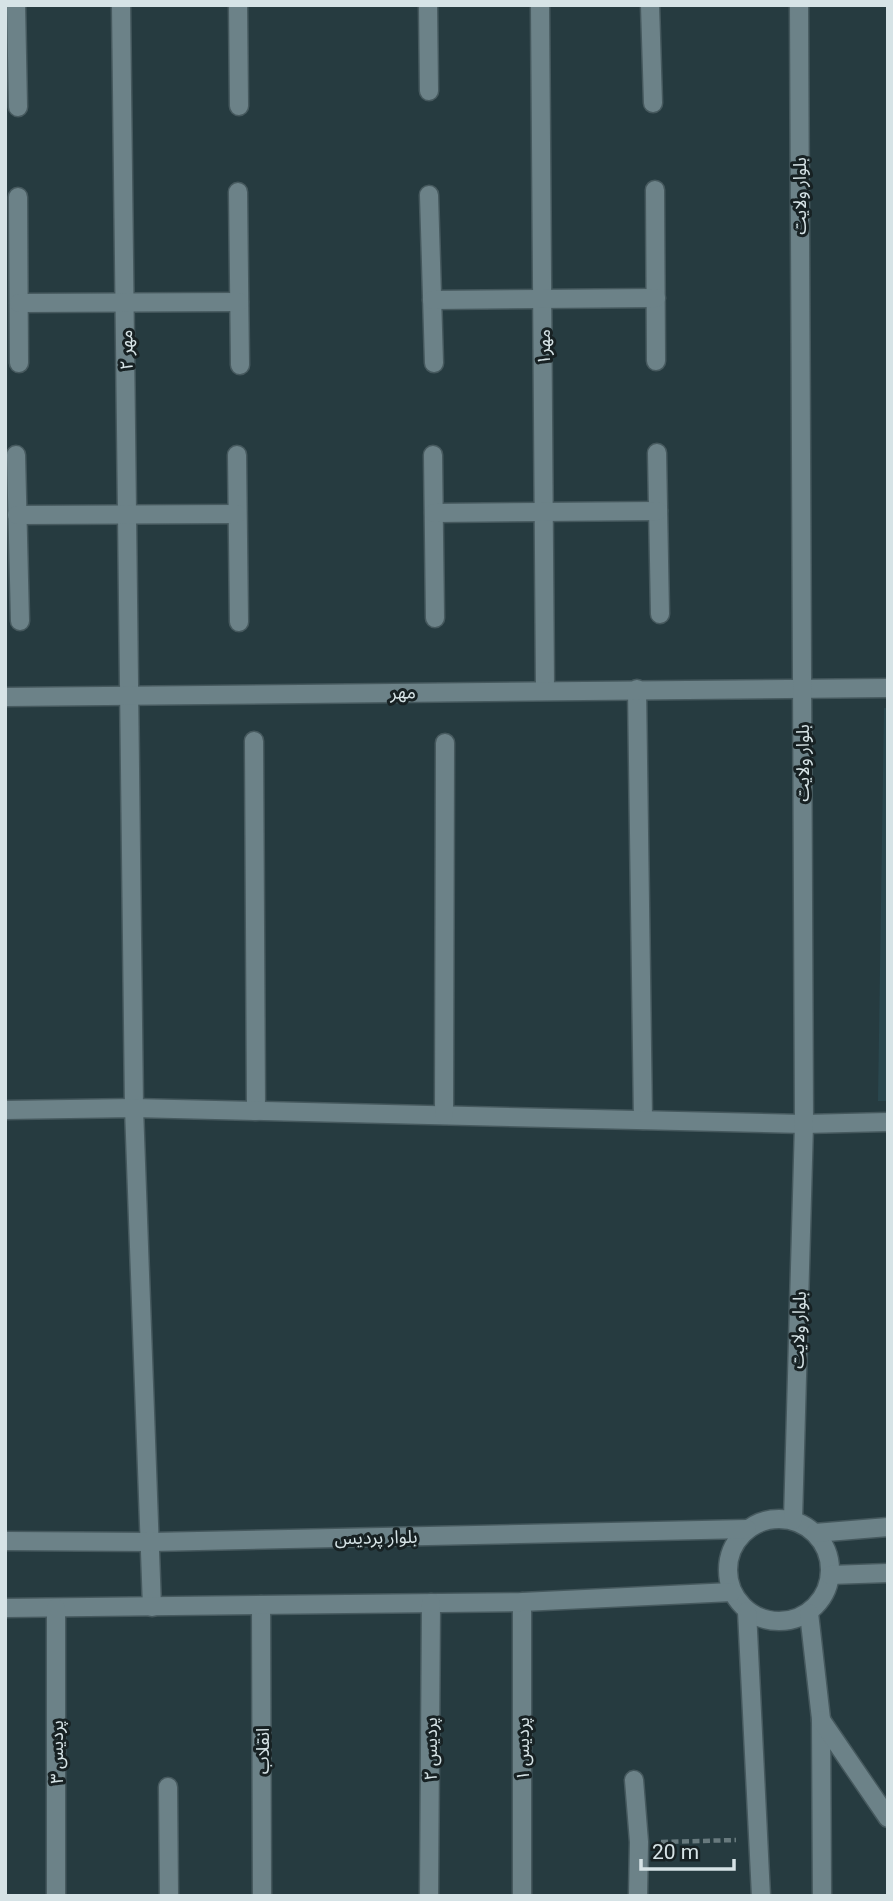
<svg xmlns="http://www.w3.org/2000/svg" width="893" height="1901" viewBox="0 0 893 1901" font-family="Roboto,'Noto Sans Arabic',sans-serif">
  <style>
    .built { fill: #2a474e }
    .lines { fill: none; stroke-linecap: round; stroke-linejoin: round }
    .minor-casing { stroke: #46595e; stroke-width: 21 }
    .path { stroke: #687a7e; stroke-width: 4.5; stroke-dasharray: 7 3.5; stroke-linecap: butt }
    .minor { stroke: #6c8288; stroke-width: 18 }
    .labels { text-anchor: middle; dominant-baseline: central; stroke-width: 6; stroke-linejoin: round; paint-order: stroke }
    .street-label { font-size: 18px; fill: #d6e3e6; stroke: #172123 }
  </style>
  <rect width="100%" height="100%" fill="#263b40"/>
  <path class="built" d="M884,708h4v393h-10z"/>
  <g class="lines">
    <defs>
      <g id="minor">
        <path d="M16,5l2,102"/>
        <path d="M121,5l13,1103 18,499"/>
        <path d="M238,5l1,101"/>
        <path d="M428,5l1,86"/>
        <path d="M540,5l5,685"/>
        <path d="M650,5l3,98"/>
        <path d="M655,190l1,171"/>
        <path d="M238,192l2,173"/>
        <path d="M429,195l5,168"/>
        <path d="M18,197l1,166"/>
        <path d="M432,300l224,-2"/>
        <path d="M19,303l220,-1"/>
        <path d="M657,453l3,161"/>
        <path d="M16,455l4,166"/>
        <path d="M237,455l2,167"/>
        <path d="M433,455l2,163"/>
        <path d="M434,513l224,-2"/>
        <path d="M17,515l220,-1"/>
        <path d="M637,689l6,431"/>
        <path d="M5,697l883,-9"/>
        <path d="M254,741l2,370"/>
        <path d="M5,1110l129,-2 670,16 84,-2"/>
        <path d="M444,1115l1,-372"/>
        <circle cx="779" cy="1570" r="51"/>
        <path d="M793,1520l11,-396 -5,-1119"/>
        <path d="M815,1533l73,-6"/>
        <path d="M5,1541l147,1 595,-13"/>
        <path d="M830,1575l58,-2"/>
        <path d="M522,1602v294"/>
        <path d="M261,1605l1,291"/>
        <path d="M5,1608l517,-6 210,-10"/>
        <path d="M56,1608v288"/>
        <path d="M747,1611l14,285"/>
        <path d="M809,1613l12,106 1,177"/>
        <path d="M821,1720l67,98"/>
        <path d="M634,1780l5,62 -1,54"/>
        <path d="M168,1787l1,109"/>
        <path d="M429,1896l2,-293"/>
      </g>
    </defs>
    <use href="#minor" class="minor-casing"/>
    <path class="path" d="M661,1842l75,-2"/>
    <use href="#minor" class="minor"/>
  </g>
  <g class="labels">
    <g class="street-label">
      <text transform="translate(799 196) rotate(-90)">بلوار ولایت</text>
      <text transform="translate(543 347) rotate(-90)">مهر۱</text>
      <text transform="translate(126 350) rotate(-91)">مهر ۲</text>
      <text transform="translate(403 692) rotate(-1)">مهر</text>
      <text transform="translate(802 763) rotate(-90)">بلوار ولایت</text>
      <text transform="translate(798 1330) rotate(-88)">بلوار ولایت</text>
      <text transform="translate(376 1537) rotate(-1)">بلوار پردیس</text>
      <text transform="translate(430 1749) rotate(-90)">پردیس ۲</text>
      <text transform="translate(522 1749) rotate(-90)">پردیس ۱</text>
      <text transform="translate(262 1751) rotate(-90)">انقلاب</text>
      <text transform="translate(56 1752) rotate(-90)">پردیس ۳</text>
    </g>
  </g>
  <rect width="893" height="1901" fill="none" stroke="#d6e3e6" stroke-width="14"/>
  <path d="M641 1859v10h93v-10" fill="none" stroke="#d6e3e6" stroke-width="3.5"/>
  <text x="652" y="1859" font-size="21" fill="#d6e3e6" stroke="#172123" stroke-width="5" paint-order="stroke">20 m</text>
</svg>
